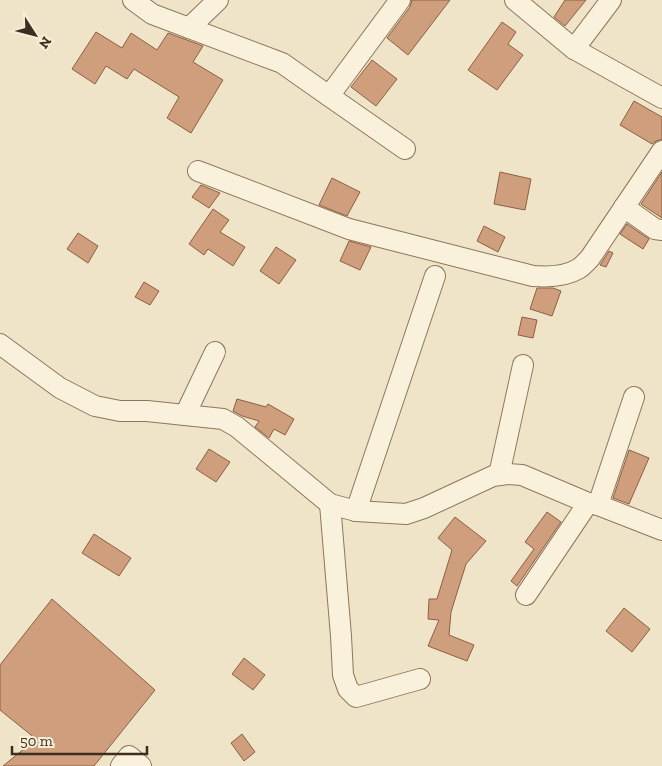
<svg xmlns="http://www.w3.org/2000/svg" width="662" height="766" viewBox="0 0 662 766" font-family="'Zilla Slab',serif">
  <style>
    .building { fill: #cf9f7d; stroke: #8d5f41 }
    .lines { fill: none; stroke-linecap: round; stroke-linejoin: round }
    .minor-casing { stroke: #8d765c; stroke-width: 22 }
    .minor { stroke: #faf1dc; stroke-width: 20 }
  </style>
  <rect width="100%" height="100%" fill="#f0e4c8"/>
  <g class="building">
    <path d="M412,0h38l-42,55 -21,-17 23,-31z"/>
    <path d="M565,0h21l-21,26 -11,-9z"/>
    <path d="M502,22l14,10 -8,12 15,11 -26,35 -29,-20z"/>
    <path d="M96,32l26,16 9,-15 26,17 11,-17 35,13 -10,16 30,18 -32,53 -24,-15 12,-21 -45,-28 -7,10 -21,-13 -11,18 -23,-15z"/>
    <path d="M372,60l25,19 -21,27 -25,-19z"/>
    <path d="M634,101l28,16v22l-6,2 -4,3 -32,-19z"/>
    <path d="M500,172l31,7 -6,31 -31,-6z"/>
    <path d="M662,172v46l-21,-14z"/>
    <path d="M332,178l28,14 -13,24 -28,-11z"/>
    <path d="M201,185l19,8 -11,15 -17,-11z"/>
    <path d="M213,209l16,11 -9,12 25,15 -12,19 -25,-17 -4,6 -15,-11z"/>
    <path d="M627,224l22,15 -6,10 -23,-15z"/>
    <path d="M484,226l21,11 -7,15 -21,-11z"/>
    <path d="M78,233l20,13 -10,17 -21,-14z"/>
    <path d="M349,241l22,6 -11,23 -20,-9z"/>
    <path d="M276,247l20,13 -17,24 -19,-13z"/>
    <path d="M609,251l4,2 -7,14 -6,-2z"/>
    <path d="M144,282l15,9 -9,14 -15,-8z"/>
    <path d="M537,288h16l8,3 -9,25 -22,-7z"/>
    <path d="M522,317l15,3 -4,18 -15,-3z"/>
    <path d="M237,399l29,8 2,-3 26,15 -9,16 -11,-6 -5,9 -14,-11 4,-6 -17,-5 -9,-5z"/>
    <path d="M209,449l21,13 -14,20 -20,-13z"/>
    <path d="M629,450l20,8 -20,46 -16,-6z"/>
    <path d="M547,512l14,10 -44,64 -6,-5 23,-32 -9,-7z"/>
    <path d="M455,517l31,24 -20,23 -15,48 -2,23 25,10 -7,16 -39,-15 11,-26 -11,-1 1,-20h8l15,-49 -14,-12z"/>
    <path d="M94,534l37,24 -12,18 -37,-23z"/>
    <path d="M52,599l103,91 -61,76h-91l33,-27 -36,-29v-45z"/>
    <path d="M624,608l26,21 -18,23 -26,-21z"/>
    <path d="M244,658l21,17 -12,15 -21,-16z"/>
    <path d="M242,734l13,18 -11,9 -13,-18z"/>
  </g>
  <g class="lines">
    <defs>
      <g id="minor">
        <path d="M133,0l19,14 130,49 47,33 71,-96"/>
        <path d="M515,0l59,49 88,49"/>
        <path d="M189,28l29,-28"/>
        <path d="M574,49l37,-49"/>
        <path d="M329,96l76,53"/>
        <path d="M198,171l151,58 184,47c14,1 32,1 45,-7 4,-2 8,-7 12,-11l72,-107"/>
        <path d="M624,207l31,22 7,1"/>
        <path d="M0,344l60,44 35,18 25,5h27l76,8 14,8 93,77 26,7 50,3 18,-6 69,-32 14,-2 15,1 66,28 10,2 64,25"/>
        <path d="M185,415l30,-63"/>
        <path d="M499,475l24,-110"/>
        <path d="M330,504l11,132 2,39 5,14 8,8 64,-18"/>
        <path d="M598,505l36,-108"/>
        <path d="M356,511l79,-235"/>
        <path d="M526,595l62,-92"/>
        <path d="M121,766l8,-10 12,10"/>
      </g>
    </defs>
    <use href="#minor" class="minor-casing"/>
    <use href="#minor" class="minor"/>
  </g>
  <g transform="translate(35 35) rotate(126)" stroke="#f7eed8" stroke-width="4" paint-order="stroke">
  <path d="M0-4L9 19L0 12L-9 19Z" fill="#3d2e20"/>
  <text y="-8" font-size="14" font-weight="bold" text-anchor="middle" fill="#3d2e20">N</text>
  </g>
  <path d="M12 746v8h135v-8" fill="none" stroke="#3d2e20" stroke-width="2.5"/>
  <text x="20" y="746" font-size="15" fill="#3d2e20" stroke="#f7eed8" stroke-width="4" paint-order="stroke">50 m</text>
</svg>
